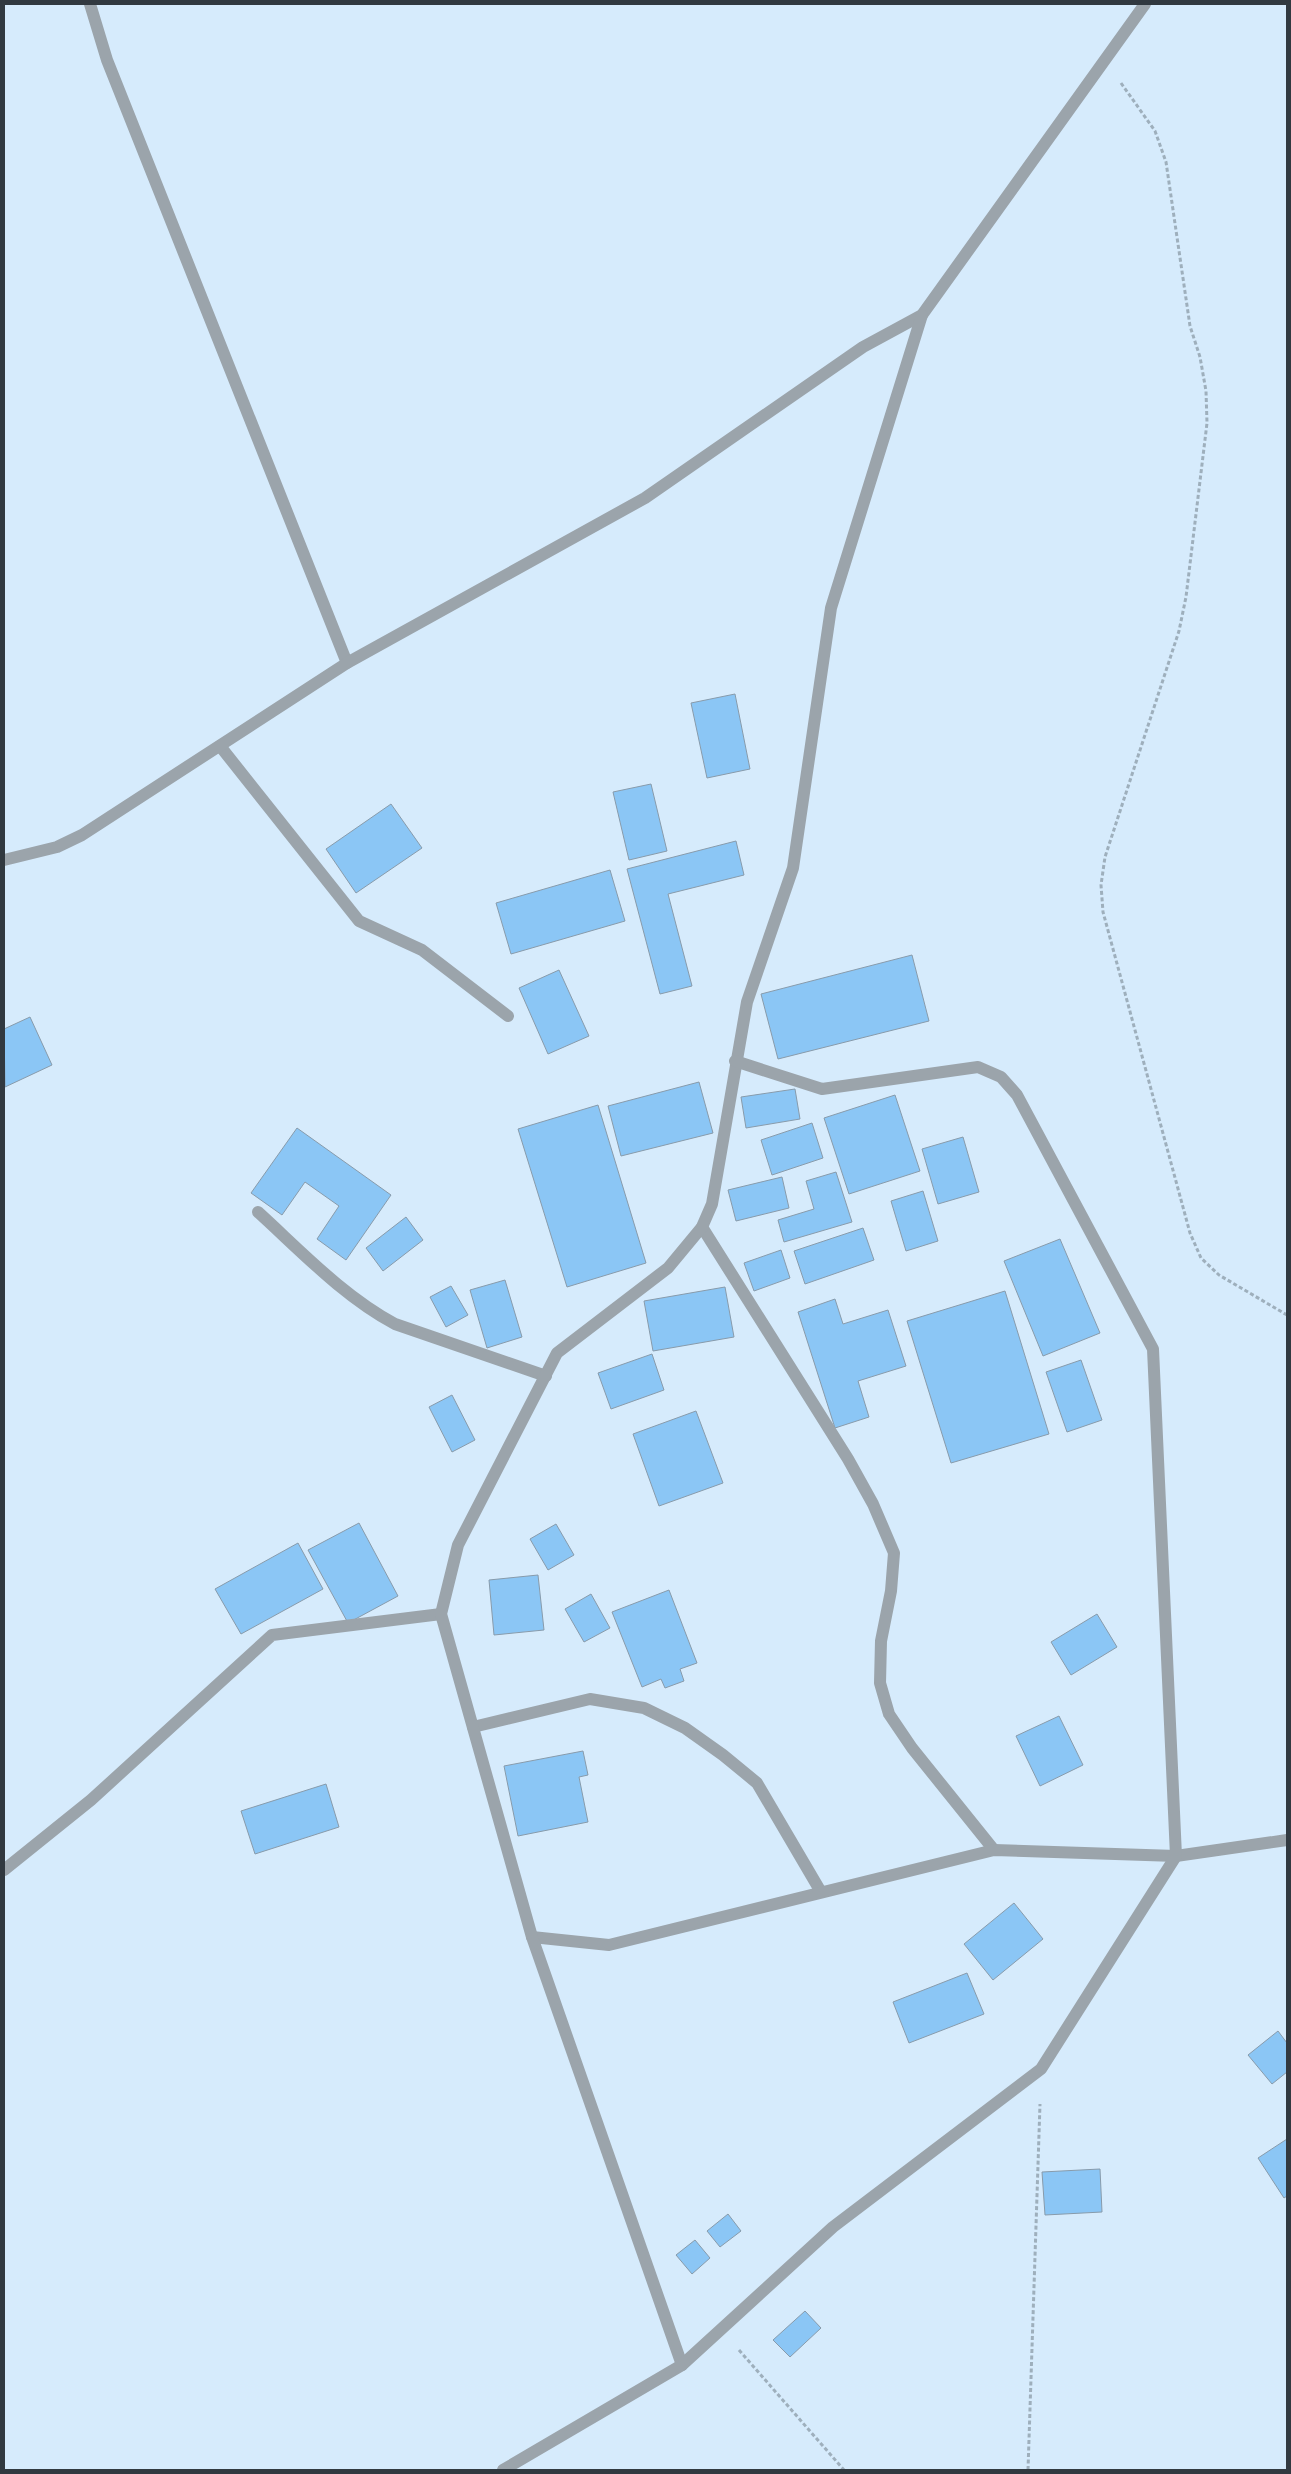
<svg xmlns="http://www.w3.org/2000/svg" width="1291" height="2474" viewBox="0 0 1291 2474" font-family="Helvetica,sans-serif">
  <style>
    .building { fill: #8bc6f5; stroke: #889bab }
    .lines { fill: none; stroke-linecap: round; stroke-linejoin: round }
    .path { stroke: #9eafbc; stroke-width: 3; stroke-dasharray: 4 2.5; stroke-linecap: butt }
    .service { stroke: #9ba4ab; stroke-width: 12 }
    .minor { stroke: #9ba4ab; stroke-width: 12 }
  </style>
  <rect width="100%" height="100%" fill="#d6ebfc"/>
  <g class="building">
    <path d="M735,694l15,75 -43,9 -16,-75z"/>
    <path d="M651,784l16,67 -38,9 -16,-68z"/>
    <path d="M391,804l31,44 -66,45 -30,-44z"/>
    <path d="M736,841l8,34 -76,19 24,92 -32,8 -33,-125z"/>
    <path d="M610,870l15,51 -114,33 -15,-51z"/>
    <path d="M912,955l17,66 -151,38 -17,-65z"/>
    <path d="M559,970l30,66 -41,18 -29,-66z"/>
    <path d="M30,1017l22,48 -47,22 -1,-58z"/>
    <path d="M699,1082l14,51 -92,23 -13,-50z"/>
    <path d="M795,1089l5,30 -54,9 -5,-31z"/>
    <path d="M895,1095l25,76 -71,23 -25,-76z"/>
    <path d="M598,1105l48,158 -79,24 -49,-158z"/>
    <path d="M812,1123l11,35 -51,17 -11,-35z"/>
    <path d="M297,1128l94,67 -45,65 -29,-21 22,-33 -34,-24 -23,33 -31,-22z"/>
    <path d="M963,1137l16,55 -41,12 -16,-55z"/>
    <path d="M836,1172l16,50 -68,20 -6,-22 36,-11 -8,-28z"/>
    <path d="M782,1177l7,31 -53,13 -8,-31z"/>
    <path d="M923,1191l15,50 -32,10 -15,-50z"/>
    <path d="M406,1217l17,23 -40,31 -17,-23z"/>
    <path d="M863,1228l11,32 -69,24 -11,-33z"/>
    <path d="M1060,1239l40,94 -57,23 -39,-95z"/>
    <path d="M781,1250l9,28 -36,13 -10,-28z"/>
    <path d="M505,1280l17,57 -35,11 -17,-58z"/>
    <path d="M451,1286l17,29 -22,12 -16,-30z"/>
    <path d="M725,1287l9,50 -81,14 -9,-50z"/>
    <path d="M1005,1291l44,143 -98,29 -44,-142z"/>
    <path d="M835,1299l8,25 45,-14 18,56 -48,15 11,36 -34,11 -37,-116z"/>
    <path d="M652,1354l12,36 -53,19 -13,-36z"/>
    <path d="M1081,1360l21,60 -35,12 -21,-60z"/>
    <path d="M452,1395l23,45 -23,12 -23,-45z"/>
    <path d="M696,1411l27,72 -64,23 -26,-72z"/>
    <path d="M359,1523l39,73 -50,27 -40,-73z"/>
    <path d="M556,1524l18,31 -26,15 -18,-31z"/>
    <path d="M298,1543l25,46 -82,45 -26,-45z"/>
    <path d="M538,1575l6,55 -50,5 -5,-55z"/>
    <path d="M669,1590l28,73 -17,6 4,12 -19,7 -4,-9 -19,8 -30,-75z"/>
    <path d="M591,1594l19,34 -26,14 -19,-33z"/>
    <path d="M1097,1614l20,33 -46,28 -20,-33z"/>
    <path d="M1059,1716l24,49 -43,21 -24,-50z"/>
    <path d="M583,1751l5,24 -9,2 9,45 -70,14 -14,-70z"/>
    <path d="M326,1784l13,43 -84,27 -14,-43z"/>
    <path d="M1014,1903l29,36 -50,41 -29,-36z"/>
    <path d="M967,1973l17,41 -75,29 -16,-41z"/>
    <path d="M1278,2031l9,12v29l-15,12 -24,-29z"/>
    <path d="M1287,2139v57l-3,2 -26,-40z"/>
    <path d="M1100,2169l2,43 -57,3 -3,-43z"/>
    <path d="M728,2214l13,17 -21,16 -13,-16z"/>
    <path d="M695,2240l15,18 -18,16 -16,-19z"/>
    <path d="M805,2311l16,17 -31,29 -17,-17z"/>
  </g>
  <g class="lines">
    <g class="path">
      <path d="M1121,83l34,48 11,31 24,164 10,31 6,34 1,32 -21,174 -7,34 -74,226 -4,28 2,27 87,321 11,25 18,17 68,40"/>
      <path d="M739,2350l105,120"/>
      <path d="M1028,2470l12,-366"/>
    </g>
    <path class="service" d="M90,4l17,56 240,603"/>
    <g class="minor">
      <path d="M220,746l139,175 63,29 86,66"/>
      <path d="M4,860l53,-13 25,-12 265,-172 298,-165 218,-151 59,-32 223,-311"/>
      <path d="M258,1212c44,40 85,84 137,112l151,52"/>
      <path d="M702,1227l146,232 25,45 21,49 -3,38 -10,50 -1,42 9,31 23,34 82,102"/>
      <path d="M473,1727l117,-28 54,9 41,20 38,27 34,28 64,109"/>
      <path d="M4,1870l87,-70 181,-165 169,-21"/>
      <path d="M532,1937l77,8 385,-95 182,6 111,-16"/>
      <path d="M682,2365l-150,-428 -91,-323 17,-69 99,-192 111,-85 34,-41 10,-23 35,-202 46,-134 38,-260 91,-293"/>
      <path d="M503,2470l179,-105 151,-138 208,-158 135,-213 -23,-507 -136,-254 -16,-18 -23,-10 -156,22 -87,-28"/>
    </g>
  </g>
  <rect width="1291" height="2474" fill="none" stroke="#313940" stroke-width="10"/>
</svg>
